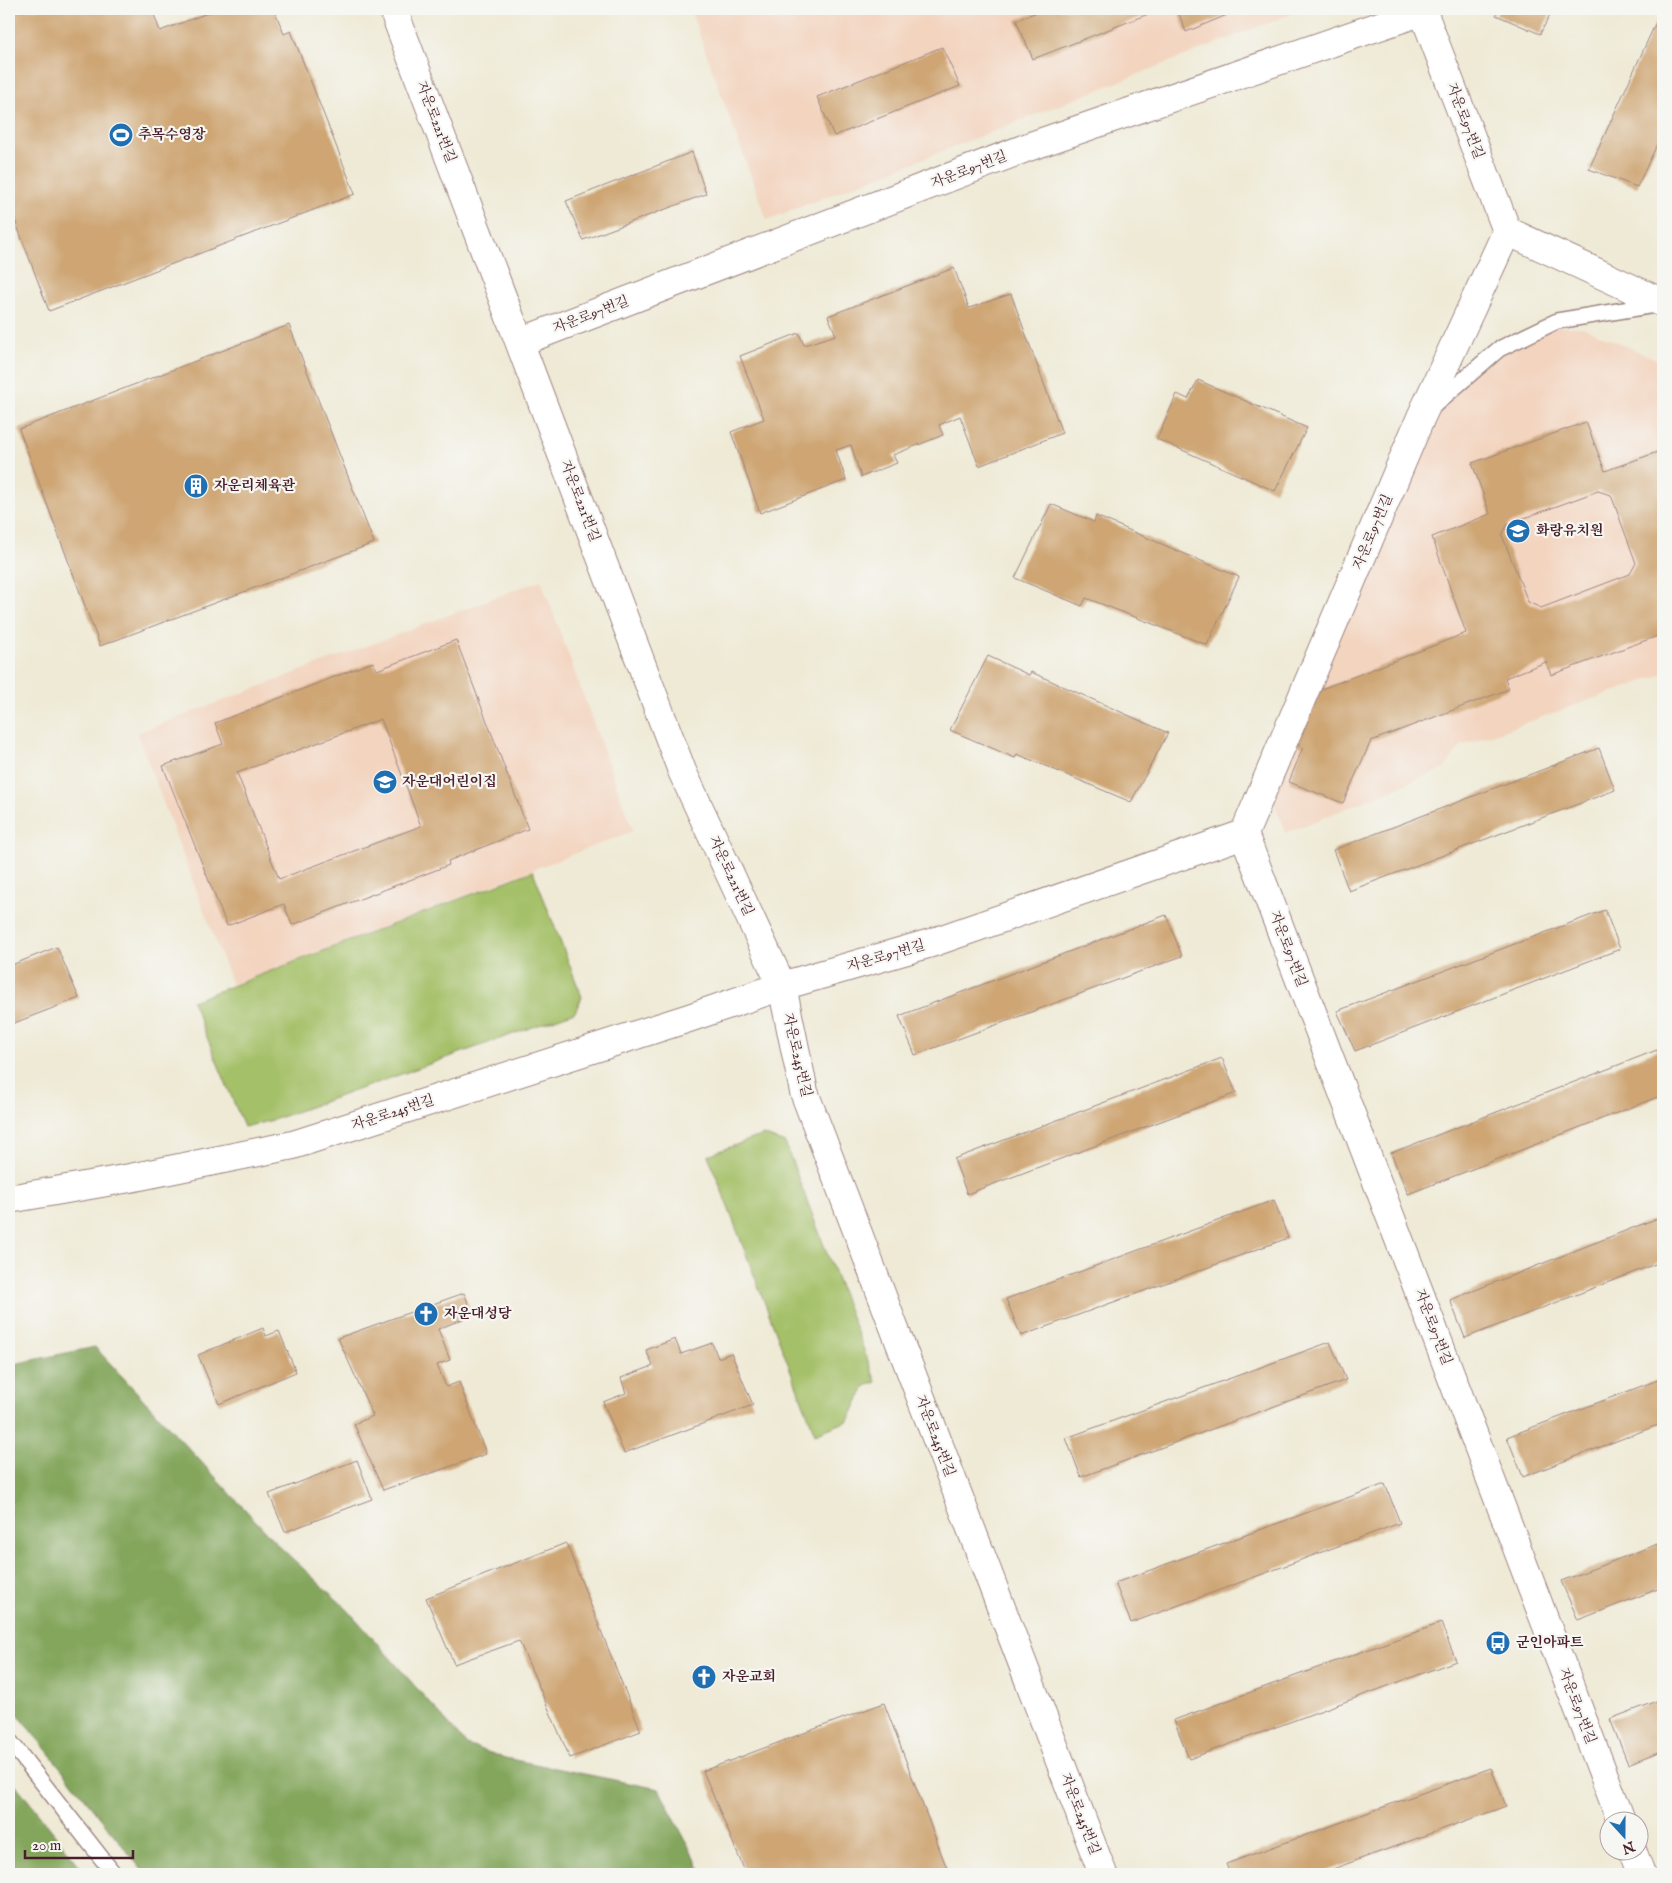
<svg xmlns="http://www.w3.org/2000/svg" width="1672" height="1883" viewBox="0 0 1672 1883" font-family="'IM FELL English','Noto Serif KR',serif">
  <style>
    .built { fill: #f3d4bf }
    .green { fill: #a4c067; stroke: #777049 }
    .forest { fill: #83a65c; stroke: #666244 }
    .building { fill: #cea573; fill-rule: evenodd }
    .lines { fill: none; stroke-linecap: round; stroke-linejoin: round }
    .service-casing { stroke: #9c8480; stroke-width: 18 }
    .minor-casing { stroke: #9c8480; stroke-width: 30 }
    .service { stroke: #fff; stroke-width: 15 }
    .minor { stroke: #fff; stroke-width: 28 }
    .labels { text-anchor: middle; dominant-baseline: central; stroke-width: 4.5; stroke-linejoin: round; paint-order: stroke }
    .street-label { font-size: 14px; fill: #4a1f2b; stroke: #f6f6f2 }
    .poi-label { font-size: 14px; font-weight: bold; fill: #4a1f2b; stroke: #f6f6f2; text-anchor: start }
  </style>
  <rect width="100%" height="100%" fill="#f6f6f2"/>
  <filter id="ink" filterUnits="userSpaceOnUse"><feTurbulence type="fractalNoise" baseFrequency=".02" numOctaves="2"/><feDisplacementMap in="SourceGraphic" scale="10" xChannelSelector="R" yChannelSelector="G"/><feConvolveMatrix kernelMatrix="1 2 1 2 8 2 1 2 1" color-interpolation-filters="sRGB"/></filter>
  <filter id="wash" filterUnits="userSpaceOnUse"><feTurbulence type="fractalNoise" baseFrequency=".0096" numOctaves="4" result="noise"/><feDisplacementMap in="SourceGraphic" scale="20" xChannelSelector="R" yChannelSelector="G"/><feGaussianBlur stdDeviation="1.12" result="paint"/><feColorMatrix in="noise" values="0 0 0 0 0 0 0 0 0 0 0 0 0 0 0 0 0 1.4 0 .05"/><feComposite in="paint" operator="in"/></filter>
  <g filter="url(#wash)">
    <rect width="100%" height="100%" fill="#efead6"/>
    <g class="built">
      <path d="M690,9h611l-2,2 -532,209z"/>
      <path d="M1556,326l26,1 81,35v312l-202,72 -16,22 -159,65 -21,-53 191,-412 29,-22 30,-11z"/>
      <path d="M541,580l92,251 -401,154 -95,-252z"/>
    </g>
    <g class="green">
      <path d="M533,871l49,126 -7,15 -302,108 -29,7 -52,-126z"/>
      <path d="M763,1135l22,8 91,239 -11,4 -17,35 -33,13 -107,-279z"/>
    </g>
    <g class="forest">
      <path d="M95,1347l184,199 68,63 120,136 38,13 154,31 44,85h-558l-136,-171v-338z"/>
      <path d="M9,1776l77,98h-77z"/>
    </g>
    <g id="blocks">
      <g class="building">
        <path d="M9,9h143l8,22 58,-22h56l10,25 7,-3 64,163 -306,117 -36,-96 -4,2z"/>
        <path d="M1045,9h116l-128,50 -17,-39z"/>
        <path d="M1177,9h48l2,6 -41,17z"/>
        <path d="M1499,9h54l-13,25 -44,-19z"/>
        <path d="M1662,9l1,123 -26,55 -48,-18z"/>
        <path d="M942,47l18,39 -126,50 -17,-39z"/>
        <path d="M692,152l14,42 -123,46 -17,-39z"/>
        <path d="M954,268l15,40 42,-14 51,139 -83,33 -19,-50 -21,9 4,10 -50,20 4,8 -36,14 -10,-32 -15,5 10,30 -86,33 -29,-81 33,-13 -24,-63 59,-23 5,12 32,-10 -8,-19z"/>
        <path d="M289,325l85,218 -274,103 -81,-217z"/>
        <path d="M1198,380l109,48 -32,63 -118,-52 20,-45 11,5z"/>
        <path d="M1586,422l19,49 58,-21v184l-112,41 -5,-13 -41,16 4,11 -138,52 -28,62 -54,-21 14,-35 -7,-3 21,-45 -3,-7 152,-59 -34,-96 58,-23 -18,-51zM1598,491l13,4 25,68 -6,11 -89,34 -13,-6 -26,-67 6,-11z"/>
        <path d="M1051,504l43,18 2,-6 143,61 -32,68 -121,-47 -4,8 -67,-28z"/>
        <path d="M456,640l72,189 -80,32 1,4 -157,60 -8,-21 -57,22 -64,-160 60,-22 -8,-21 158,-61 4,8zM381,719l40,107 -142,53 -42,-106z"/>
        <path d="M988,656l41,19 2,-3 137,61 -37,69 -114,-48 -2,4 -65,-28z"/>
        <path d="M1599,748l16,42 -266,101 -16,-41z"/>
        <path d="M1605,910l15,39 -265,102 -18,-40z"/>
        <path d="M1166,915l16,41 -267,99 -16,-39z"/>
        <path d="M57,947l22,51 -70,27v-59z"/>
        <path d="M1657,1050l6,18v27l-255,99 -17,-41z"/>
        <path d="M1222,1058l14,35 -269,101 -13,-35z"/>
        <path d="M1274,1200l14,38 -267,98 -15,-37z"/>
        <path d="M1663,1216v45l-198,77 -15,-38z"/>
        <path d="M464,1293l9,22 -35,14 12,31 -13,5 9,22 13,-5 27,72 -103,36 -29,-66 19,-8 -35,-78z"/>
        <path d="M263,1328l3,8 13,-5 17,41 -77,32 -21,-49z"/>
        <path d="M675,1339l6,15 31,-11 6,15 13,-5 22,52 -129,48 -21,-51 23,-9 -5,-15 32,-12 -7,-16z"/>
        <path d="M1330,1342l16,38 -265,97 -15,-39z"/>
        <path d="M1663,1378v45l-140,54 -16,-40z"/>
        <path d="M357,1460l15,39 -87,33 -16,-38z"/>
        <path d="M1385,1484l15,39 -269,100 -16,-40z"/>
        <path d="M1663,1542v45l-85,33 -17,-39z"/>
        <path d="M566,1543l75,188 -71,27 -51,-117 -65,23 -28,-66z"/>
        <path d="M1441,1623l15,38 -267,98 -15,-39z"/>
        <path d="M1663,1699v51l-35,14 -18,-45z"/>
        <path d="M884,1703l65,171h-203l-43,-103z"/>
        <path d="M1491,1768l15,38 -187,68h-89l-4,-10z"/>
      </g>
    </g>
  </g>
  <g filter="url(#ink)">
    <use href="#blocks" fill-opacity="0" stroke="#9c8480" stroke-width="1"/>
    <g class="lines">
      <defs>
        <g id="service">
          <path d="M1431,408l68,-59 58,-28 104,-17"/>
          <path d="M9,1740l105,134"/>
        </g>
        <g id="minor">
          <path d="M393,9l289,762 100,215 149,-43 313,-109"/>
          <path d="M1422,9l85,222 156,72"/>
          <path d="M1507,231l-86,186 -177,417 377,986"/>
          <path d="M520,342l511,-196 392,-135"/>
          <path d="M9,1199l121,-21 163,-33 396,-127 93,-32 22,106 299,782"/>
          <path d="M1632,1850l9,24"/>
        </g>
      </defs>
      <use href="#service" class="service-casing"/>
      <use href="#minor" class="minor-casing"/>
      <use href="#service" class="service"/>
      <use href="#minor" class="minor"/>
    </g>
  </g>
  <defs>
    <symbol id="stadium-disc" viewBox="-11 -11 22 22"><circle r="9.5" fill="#1f6fb2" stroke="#f6f6f2"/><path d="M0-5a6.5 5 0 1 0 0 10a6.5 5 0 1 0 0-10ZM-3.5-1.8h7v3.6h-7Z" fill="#fff"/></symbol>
    <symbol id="building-disc" viewBox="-11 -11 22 22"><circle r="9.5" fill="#1f6fb2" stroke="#f6f6f2"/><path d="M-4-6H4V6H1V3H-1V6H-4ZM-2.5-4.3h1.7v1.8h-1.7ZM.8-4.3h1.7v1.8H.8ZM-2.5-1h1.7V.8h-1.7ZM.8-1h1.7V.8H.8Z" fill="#fff"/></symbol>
    <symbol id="school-disc" viewBox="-11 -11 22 22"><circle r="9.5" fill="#1f6fb2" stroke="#f6f6f2"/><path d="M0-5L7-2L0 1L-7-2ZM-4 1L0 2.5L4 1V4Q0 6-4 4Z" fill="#fff"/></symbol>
    <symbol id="church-disc" viewBox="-11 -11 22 22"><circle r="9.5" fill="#1f6fb2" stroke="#f6f6f2"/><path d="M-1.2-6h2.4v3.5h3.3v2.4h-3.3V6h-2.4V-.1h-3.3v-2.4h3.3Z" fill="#fff"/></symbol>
    <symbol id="bus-disc" viewBox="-11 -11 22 22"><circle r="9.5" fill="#1f6fb2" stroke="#f6f6f2"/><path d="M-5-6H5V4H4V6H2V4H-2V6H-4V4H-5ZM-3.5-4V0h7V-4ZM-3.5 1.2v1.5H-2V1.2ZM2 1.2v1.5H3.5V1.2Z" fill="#fff"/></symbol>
  </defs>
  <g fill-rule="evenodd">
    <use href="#stadium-disc" x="107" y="121" width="28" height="28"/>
    <use href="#building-disc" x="182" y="472" width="28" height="28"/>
    <use href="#school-disc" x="1504" y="517" width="28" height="28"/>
    <use href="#school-disc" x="371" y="768" width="28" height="28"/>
    <use href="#church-disc" x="412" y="1300" width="28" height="28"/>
    <use href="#bus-disc" x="1484" y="1629" width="28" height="28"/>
    <use href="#church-disc" x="690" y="1663" width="28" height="28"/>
  </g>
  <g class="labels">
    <g class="street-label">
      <text transform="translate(1465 121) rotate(69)">자운로97번길</text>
      <text transform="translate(436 122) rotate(69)">자운로221번길</text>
      <text transform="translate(969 170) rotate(-21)">자운로97번길</text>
      <text transform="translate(591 315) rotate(-21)">자운로97번길</text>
      <text transform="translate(580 501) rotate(69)">자운로221번길</text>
      <text transform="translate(1373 532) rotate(-67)">자운로97번길</text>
      <text transform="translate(731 876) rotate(65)">자운로221번길</text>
      <text transform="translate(1288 949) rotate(69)">자운로97번길</text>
      <text transform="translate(886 956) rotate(-16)">자운로97번길</text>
      <text transform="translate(797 1055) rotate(77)">자운로245번길</text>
      <text transform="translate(393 1113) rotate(-18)">자운로245번길</text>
      <text transform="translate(1433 1327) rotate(69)">자운로97번길</text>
      <text transform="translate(935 1436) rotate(69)">자운로245번길</text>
      <text transform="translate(1577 1706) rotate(69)">자운로97번길</text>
      <text transform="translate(1080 1814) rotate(69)">자운로245번길</text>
    </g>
    <g class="poi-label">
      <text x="138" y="135">추목수영장</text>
      <text x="214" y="486">자운리체육관</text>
      <text x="1536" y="531">화랑유치원</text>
      <text x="402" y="782">자운대어린이집</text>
      <text x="444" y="1314">자운대성당</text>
      <text x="1516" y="1643">군인아파트</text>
      <text x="722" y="1677">자운교회</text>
    </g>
  </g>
  <rect width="1672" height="1883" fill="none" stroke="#f6f6f2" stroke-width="30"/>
  <g transform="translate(1624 1836) rotate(159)"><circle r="24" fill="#f6f6f2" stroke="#b1a0a2"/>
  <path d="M0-4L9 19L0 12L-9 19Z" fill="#1f6fb2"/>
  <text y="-8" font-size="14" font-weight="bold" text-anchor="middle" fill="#4a1f2b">N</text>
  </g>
  <path d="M25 1850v8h108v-8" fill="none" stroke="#4a1f2b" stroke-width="2.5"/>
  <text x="32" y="1850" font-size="15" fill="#4a1f2b" stroke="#f6f6f2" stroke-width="4" paint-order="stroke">20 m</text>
</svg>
